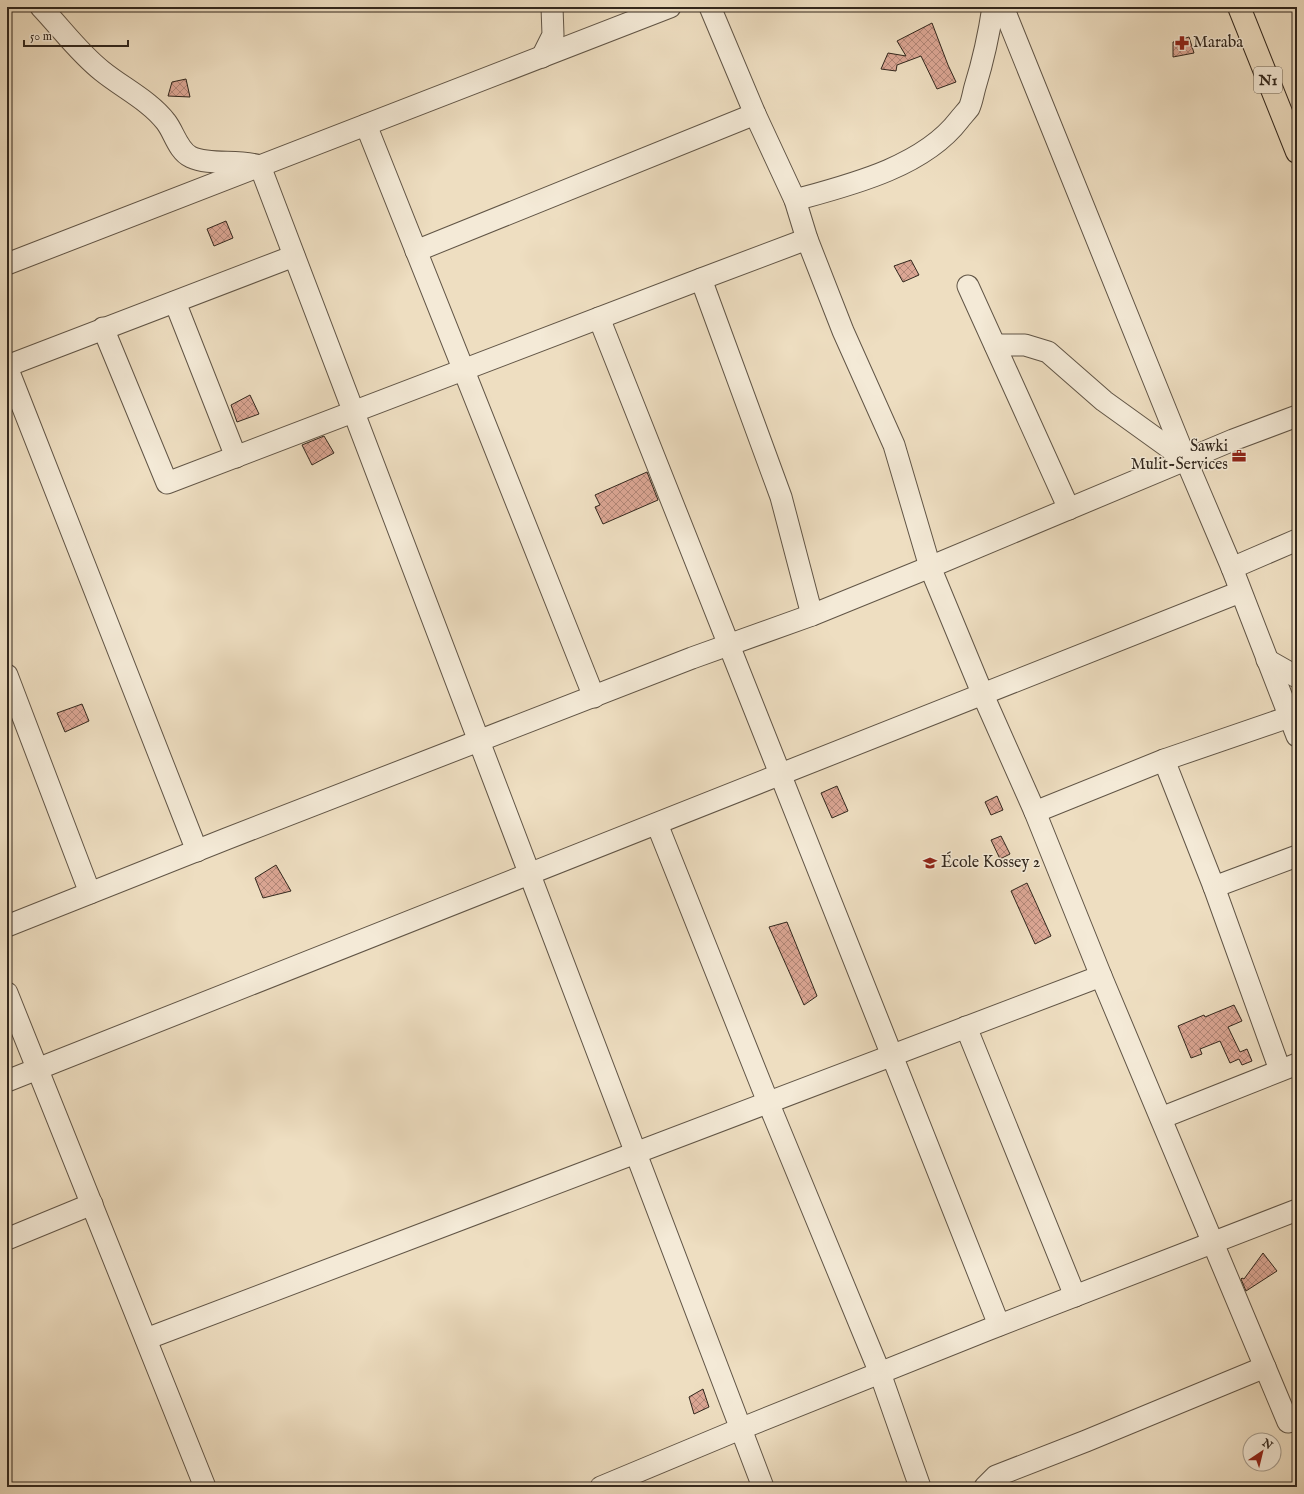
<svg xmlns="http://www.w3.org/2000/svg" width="1304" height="1494" viewBox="0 0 1304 1494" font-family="'IM FELL English',serif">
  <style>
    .building { fill: url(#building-cross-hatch); stroke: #32271d }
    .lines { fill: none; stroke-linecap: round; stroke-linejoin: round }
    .minor-casing { stroke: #615546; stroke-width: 23 }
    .major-casing { stroke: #32271d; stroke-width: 24 }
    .minor { stroke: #f4ead7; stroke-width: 21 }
    .major { stroke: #eedec1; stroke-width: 22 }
    .labels { text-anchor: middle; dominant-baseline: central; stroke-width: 3; stroke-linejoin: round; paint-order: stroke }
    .shield { fill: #f4ead7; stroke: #6c6255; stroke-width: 1 }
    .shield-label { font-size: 15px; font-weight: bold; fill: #32271d }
    .poi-label { font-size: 16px; fill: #32271d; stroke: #f4ead7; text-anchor: start }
  </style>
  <defs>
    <pattern id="building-cross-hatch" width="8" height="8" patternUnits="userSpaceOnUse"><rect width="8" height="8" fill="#dba694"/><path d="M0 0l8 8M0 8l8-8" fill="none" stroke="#b28778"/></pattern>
  </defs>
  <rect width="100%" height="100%" fill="#eedec1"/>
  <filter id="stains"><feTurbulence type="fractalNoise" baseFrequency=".005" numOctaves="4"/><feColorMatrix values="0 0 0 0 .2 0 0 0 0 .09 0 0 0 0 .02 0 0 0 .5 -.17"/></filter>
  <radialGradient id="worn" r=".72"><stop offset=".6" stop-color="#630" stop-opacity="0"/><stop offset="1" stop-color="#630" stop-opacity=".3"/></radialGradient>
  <g class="building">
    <path d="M932,23l16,42 8,17 -19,7 -16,-33 -24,9 -1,6 -15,-2 7,-16 18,3 -9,-15z"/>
    <path d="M1189,37l5,16 -21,4v-15z"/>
    <path d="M186,79l4,18 -22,-1 4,-14z"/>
    <path d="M226,221l7,17 -19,8 -7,-17z"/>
    <path d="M911,260l8,15 -16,7 -9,-16z"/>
    <path d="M250,395l9,19 -22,8 -6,-17z"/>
    <path d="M324,436l10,17 -22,12 -10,-20z"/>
    <path d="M647,472l11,28 -55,24 -8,-17 5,-2 -5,-10z"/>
    <path d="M82,704l7,17 -24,11 -8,-19z"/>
    <path d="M837,786l11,25 -16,7 -11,-25z"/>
    <path d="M997,796l6,14 -12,5 -6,-13z"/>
    <path d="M1001,836l9,18 -10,5 -9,-19z"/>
    <path d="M276,865l15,26 -28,7 -8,-20z"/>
    <path d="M1027,883l24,53 -16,8 -24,-53z"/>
    <path d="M787,922l30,74 -13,9 -35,-78z"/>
    <path d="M1234,1005l8,16 -14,6 12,25 7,-3 5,12 -10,4 -3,-6 -9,4 -10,-22 -20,8 2,5 -11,4 -13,-32 26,-11 1,2z"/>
    <path d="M1263,1253l14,18 -31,20 -5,-12 1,-1 2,1z"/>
    <path d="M703,1389l6,18 -15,7 -5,-17z"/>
  </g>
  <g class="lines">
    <defs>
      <g id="minor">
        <path d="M41,7c20,21 38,46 61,64 21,17 48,30 64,51 8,10 12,29 25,35 19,9 47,2 69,9l503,1321"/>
        <path d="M710,7l45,107 40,86 12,39 36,92 51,114 36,122 53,128 52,117 66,164 187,446 9,-2"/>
        <path d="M1003,7l183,453 46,108 65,168"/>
        <path d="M542,57l11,-22 -1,-28"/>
        <path d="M366,125l228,572"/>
        <path d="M795,200c55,-15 128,-33 164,-80 3,-4 7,-8 10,-12 3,-6 4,-14 6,-21 8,-26 14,-53 18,-80"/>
        <path d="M416,251l339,-137"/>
        <path d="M7,264l663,-257"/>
        <path d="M701,279l80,218 31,118"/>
        <path d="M968,286l101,223"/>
        <path d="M175,302l61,155"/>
        <path d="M599,318l400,1007"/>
        <path d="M103,328l64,155 534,-204 106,-40"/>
        <path d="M995,345h30l23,7 56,49 82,59"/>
        <path d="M7,366l287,-110"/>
        <path d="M7,367l190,484"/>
        <path d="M1232,568l65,-28"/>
        <path d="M1267,660l30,17"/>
        <path d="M7,675l83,218"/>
        <path d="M1164,760l50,127 66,183"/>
        <path d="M1035,812l129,-52 125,-43"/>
        <path d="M657,824l111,278 112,271 40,114"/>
        <path d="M1214,887l83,-31"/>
        <path d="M7,926l219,-87 466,-181 120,-43 118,-48 303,-127 64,-24"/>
        <path d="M7,993l198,494"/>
        <path d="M966,1027l109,269"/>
        <path d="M7,1081l1233,-489"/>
        <path d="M1161,1118l136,-54"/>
        <path d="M7,1239l85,-35"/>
        <path d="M146,1339l955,-363"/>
        <path d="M601,1487l139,-58 247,-99 310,-120"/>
        <path d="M985,1487l11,-11 90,-35 179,-74"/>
      </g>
      <path id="major" d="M1239,7l58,145"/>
    </defs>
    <use href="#minor" class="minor-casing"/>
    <use href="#major" class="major-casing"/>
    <use href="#minor" class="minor"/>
    <use href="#major" class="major"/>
  </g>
  <defs>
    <symbol id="pharmacy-bare" viewBox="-9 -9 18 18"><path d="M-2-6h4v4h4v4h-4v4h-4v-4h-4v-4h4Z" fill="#8f2418" stroke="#f4ead7" stroke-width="2.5" paint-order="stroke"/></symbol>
    <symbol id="office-bare" viewBox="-9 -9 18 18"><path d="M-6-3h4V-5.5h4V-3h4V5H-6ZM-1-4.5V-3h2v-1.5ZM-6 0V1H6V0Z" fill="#8f2418" stroke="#f4ead7" stroke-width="2.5" paint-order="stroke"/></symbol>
    <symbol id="school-bare" viewBox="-9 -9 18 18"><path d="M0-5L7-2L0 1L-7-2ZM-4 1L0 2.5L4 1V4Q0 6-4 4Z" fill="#8f2418" stroke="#f4ead7" stroke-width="2.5" paint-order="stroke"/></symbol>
  </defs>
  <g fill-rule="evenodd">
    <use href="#pharmacy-bare" x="1172" y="33" width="20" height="20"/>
    <use href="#office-bare" x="1229" y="446" width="20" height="20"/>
    <use href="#school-bare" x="920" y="853" width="20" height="20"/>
  </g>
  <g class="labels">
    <rect class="shield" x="1254" y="67" width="28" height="26" rx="3"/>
    <g class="shield-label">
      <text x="1268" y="80">N1</text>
    </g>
    <g class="poi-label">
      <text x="1193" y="43">Maraba</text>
      <text x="1228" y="447" text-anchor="end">Sawki<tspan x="1228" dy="18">Mulit-Services</tspan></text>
      <text x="941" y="863">École Kossey 2</text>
    </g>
  </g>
  <rect width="1304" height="1494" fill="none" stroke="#eedec1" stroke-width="24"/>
  <rect x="8" y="8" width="1288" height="1478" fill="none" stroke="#32271d" stroke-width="2"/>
  <rect x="12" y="12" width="1280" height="1470" fill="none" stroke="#32271d"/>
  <g transform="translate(1262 1452) rotate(35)"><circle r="19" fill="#f4ead7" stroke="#a69c8d"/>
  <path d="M0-3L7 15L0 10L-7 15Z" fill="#8f2418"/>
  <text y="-6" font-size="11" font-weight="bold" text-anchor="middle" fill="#32271d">N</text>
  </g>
  <path d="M24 40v6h104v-6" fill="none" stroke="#32271d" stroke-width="2"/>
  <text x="30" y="40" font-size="12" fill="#32271d" stroke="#f4ead7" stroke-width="3" paint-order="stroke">50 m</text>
  <rect width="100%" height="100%" filter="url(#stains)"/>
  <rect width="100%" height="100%" fill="url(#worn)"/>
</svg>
